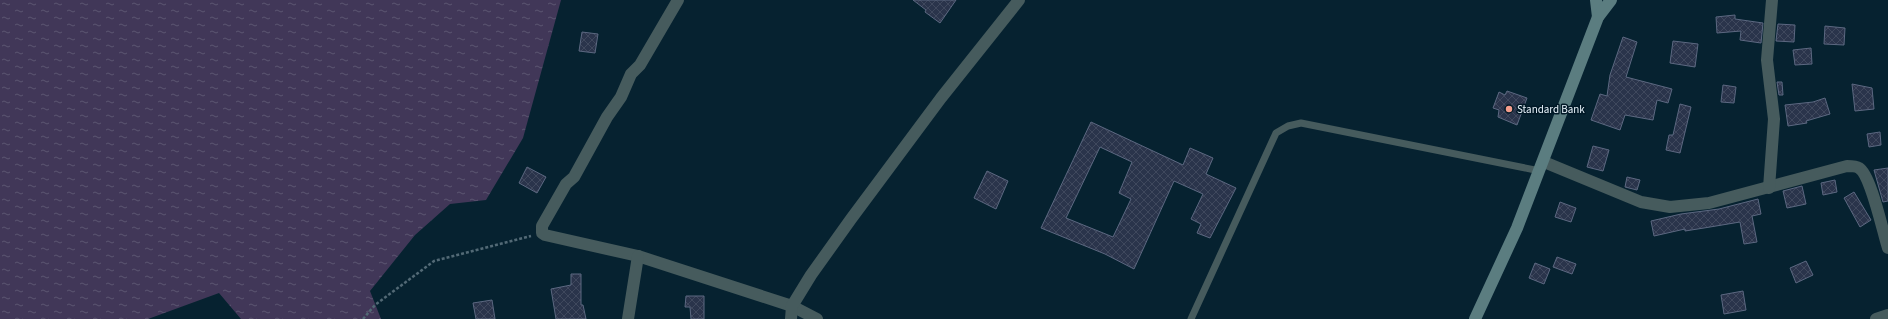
<svg xmlns="http://www.w3.org/2000/svg" width="1888" height="319" viewBox="0 0 1888 319" font-family="'Source Sans 3',sans-serif">
  <style>
    .water { fill: url(#water-ripples) }
    .building { fill: url(#building-cross-hatch); stroke: #5c6881; fill-rule: evenodd }
    .lines { fill: none; stroke-linecap: round; stroke-linejoin: round }
    .path { stroke: #526975; stroke-width: 2.5; stroke-dasharray: 3 2; stroke-linecap: butt }
    .lane { stroke: #465b5d; stroke-width: 7 }
    .street { stroke: #465b5d; stroke-width: 12 }
    .secondary { stroke: #5b7d80; stroke-width: 12 }
    .poi-dot { fill: #f49d8c; stroke: #001826; stroke-width: 1.5 }
    .labels { text-anchor: middle; dominant-baseline: central; stroke-width: 3; stroke-linejoin: round; paint-order: stroke }
    .poi-label { font-size: 11px; fill: #e9f5fd; stroke: #001826; text-anchor: start }
  </style>
  <defs>
    <pattern id="water-ripples" width="26" height="14" patternUnits="userSpaceOnUse"><rect width="26" height="14" fill="#413758"/><path d="M2 4q2-2 4 0t4 0M15 11q2-2 4 0t4 0" fill="none" stroke="#5c5571"/></pattern>
    <pattern id="building-cross-hatch" width="8" height="8" patternUnits="userSpaceOnUse"><rect width="8" height="8" fill="#2a344b"/><path d="M0 0l8 8M0 8l8-8" fill="none" stroke="#3f485d"/></pattern>
  </defs>
  <rect width="100%" height="100%" fill="#062230"/>
  <path class="water" d="M0,0h561l-38,138 -37,62 -36,4 -35,31 -45,56 11,28h-140l-22,-26 -71,26h-148z"/>
  <g class="building">
    <path d="M913,0h43l-16,23 -15,-11 1,-2z"/>
    <path d="M1735,15v4l28,4 -2,20 -21,-3 1,-9 -24,2 -1,-16z"/>
    <path d="M1778,24l17,1 -1,17 -18,-1z"/>
    <path d="M1825,26l20,2 -1,17 -20,-1z"/>
    <path d="M582,32l16,2 -3,19 -16,-2z"/>
    <path d="M1623,37l14,5 -11,35 46,12 -4,14 -11,-3 -4,20 -28,-5 -5,15 -29,-10 9,-26 7,2 3,-21z"/>
    <path d="M1673,41l25,3 -3,23 -25,-4z"/>
    <path d="M1811,48l1,16 -17,1 -2,-15z"/>
    <path d="M1777,82h5l1,13h-4z"/>
    <path d="M1852,84l20,4 2,21 -19,2z"/>
    <path d="M1723,85l13,2 -2,16 -13,-1z"/>
    <path d="M1507,91l20,7 -10,27 -19,-8 1,-7 -6,-2 6,-16 6,3z"/>
    <path d="M1825,98l5,16 -24,7 1,2 -19,3 -3,-21 28,-3z"/>
    <path d="M1680,104l11,3 -11,46 -14,-3 3,-15h4z"/>
    <path d="M1091,122l92,43 7,-17 23,10 -7,16 30,14 -26,50 -13,-5 4,-9 -10,-5 12,-25 -29,-13 -40,88 -29,-15 -64,-26zM1100,147l32,15 -13,31 12,6 -18,38 -47,-19z"/>
    <path d="M1880,132l1,13 -12,2 -2,-13z"/>
    <path d="M1593,146l16,4 -6,21 -16,-4z"/>
    <path d="M527,167l19,10 -9,16 -18,-10z"/>
    <path d="M1888,168v33l-5,1 -9,-32z"/>
    <path d="M987,171l21,10 -12,28 -22,-11z"/>
    <path d="M1627,177l13,3 -3,10 -12,-3z"/>
    <path d="M1835,180l2,12 -14,3 -2,-12z"/>
    <path d="M1802,186l4,18 -19,4 -4,-17z"/>
    <path d="M1854,192l17,28 -11,7 -16,-29z"/>
    <path d="M1758,199l3,15 -9,2 5,26 -13,2 -4,-22 -36,6 -19,3v-2l-31,7 -3,-15 30,-7 38,-5z"/>
    <path d="M1560,202l16,6 -5,14 -16,-5z"/>
    <path d="M1557,257l19,7 -4,10 -19,-7z"/>
    <path d="M1806,261l7,14 -17,8 -6,-15z"/>
    <path d="M1535,263l15,6 -6,15 -15,-6z"/>
    <path d="M571,274h10v31h2l3,14h-30l-5,-30 20,-4z"/>
    <path d="M1743,291l3,19 -22,4 -3,-19z"/>
    <path d="M686,296h18v23h-13l-1,-12h-5z"/>
    <path d="M492,300l3,19h-19l-3,-16z"/>
  </g>
  <g class="lines">
    <path class="path" d="M363,319l12,-14 59,-44 97,-25"/>
    <path class="lane" d="M1191,319l85,-186 12,-7 13,-3 239,48"/>
    <g class="street">
      <path d="M678,0l-38,65 -9,9 -10,23 -14,20 -33,60 -8,7 -24,42v7l3,2 93,21 154,50 25,13"/>
      <path d="M1544,162l97,40 29,5 39,-4 138,-37c4,0 9,0 12,2 12,7 24,65 29,80"/>
      <path d="M1769,188l5,-69 -7,-59 5,-60"/>
      <path d="M628,319l10,-63"/>
      <path d="M791,319l1,-13 19,-31 40,-56 90,-121 78,-98"/>
      <path d="M1876,319l12,-4"/>
    </g>
    <g class="secondary">
      <path d="M1596,0l2,17"/>
      <path d="M1475,319l42,-91 81,-211 13,-17"/>
    </g>
  </g>
  <circle class="poi-dot" cx="1509" cy="109" r="4"/>
  <g class="labels">
    <g class="poi-label">
      <text x="1517" y="109">Standard Bank</text>
    </g>
  </g>
</svg>
